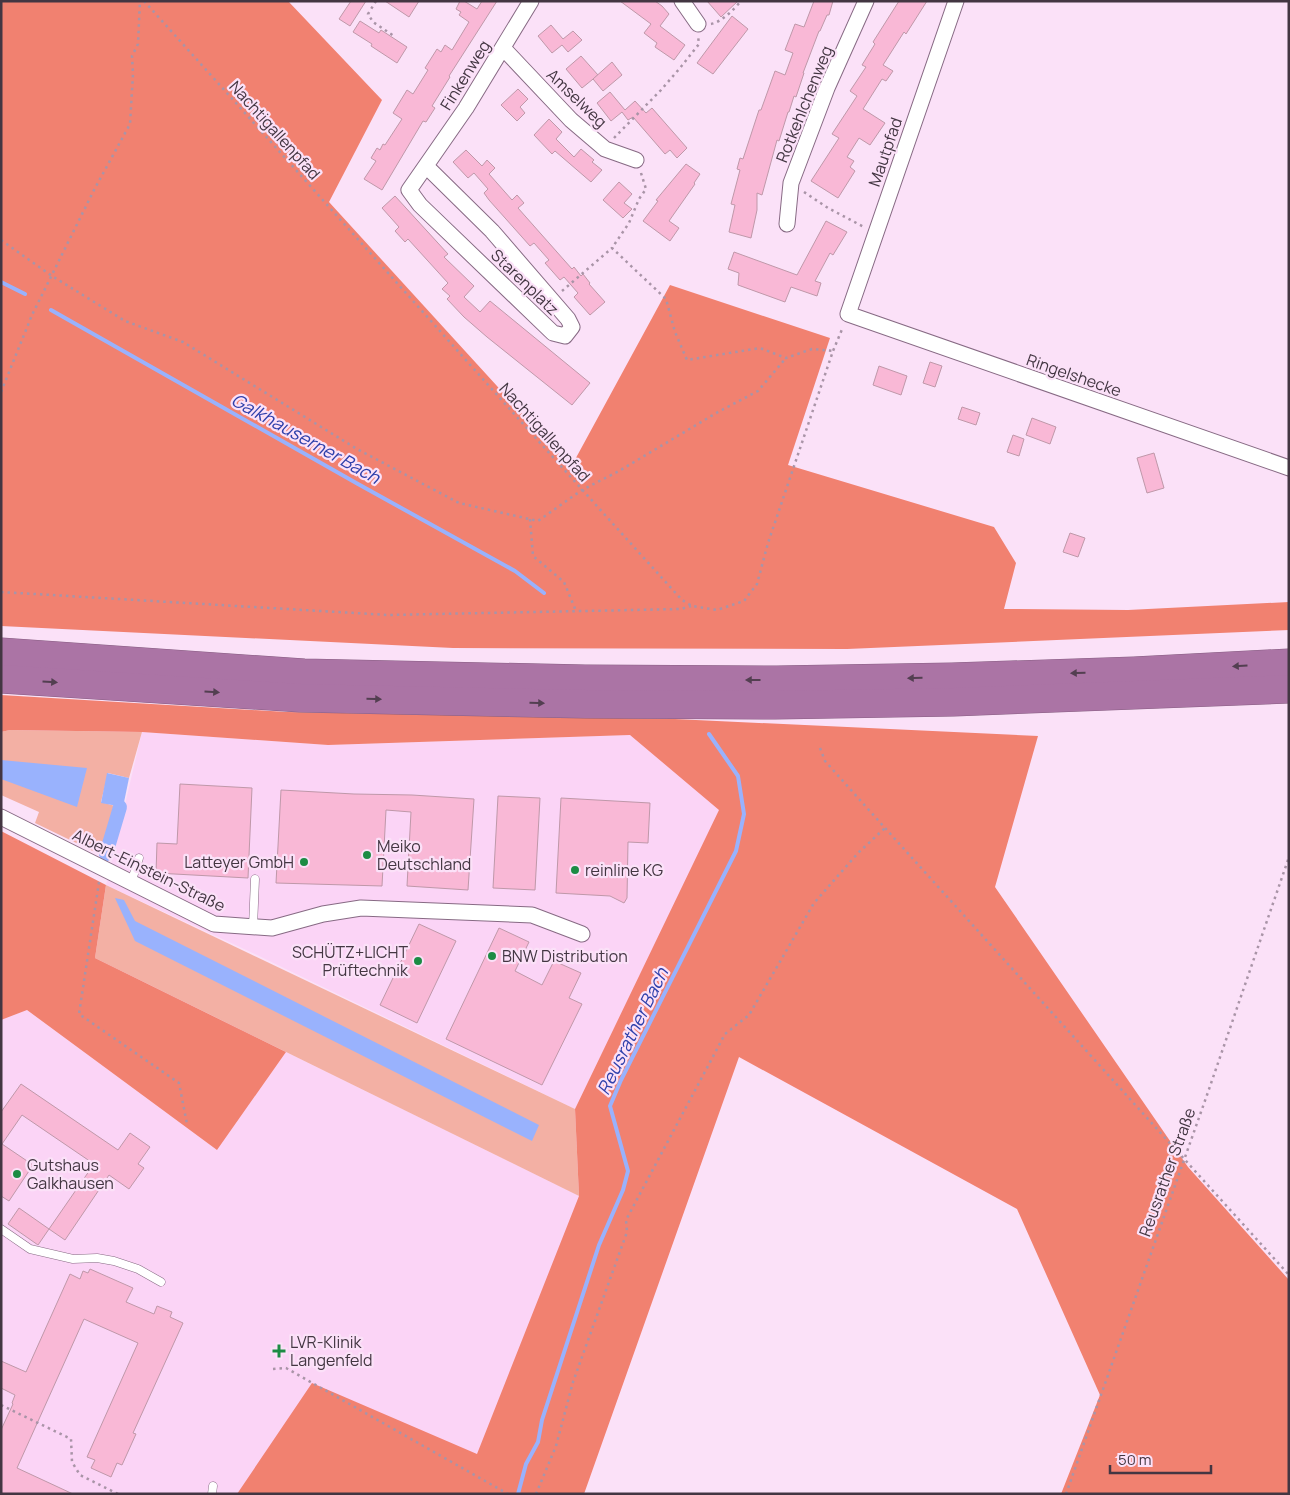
<svg xmlns="http://www.w3.org/2000/svg" width="1290" height="1495" viewBox="0 0 1290 1495" font-family="Manrope,sans-serif">
  <style>
    .built { fill: #fbd4f6 }
    .green { fill: #f3b0a4 }
    .forest { fill: #f18170 }
    .water { fill: #99b2fd }
    .lines { fill: none; stroke-linecap: round; stroke-linejoin: round }
    .stream { stroke: #99b2fd; stroke-width: 4 }
    .canal { stroke: #99b2fd; stroke-width: 14 }
    .building { fill: #f9b8d6; stroke: #bf98a9 }
    .service-casing { stroke: #876a84; stroke-width: 9 }
    .minor-casing { stroke: #876a84; stroke-width: 17 }
    .motorway-casing { stroke: #875e82; stroke-width: 29 }
    .path { stroke: #a994a7; stroke-width: 2.5; stroke-dasharray: 2.5 4; stroke-linecap: butt }
    .service { stroke: #fff; stroke-width: 8 }
    .minor { stroke: #fff; stroke-width: 15 }
    .motorway { stroke: #ab74a5; stroke-width: 28 }
    .oneway { fill: #533f51 }
    .poi-dot { fill: #1c8c44; stroke: #fbe1f8; stroke-width: 2 }
    .labels { text-anchor: middle; dominant-baseline: central; stroke-width: 4.5; stroke-linejoin: round; paint-order: stroke }
    .street-label { font-size: 16px; fill: #433642; stroke: #fbe1f8 }
    .poi-label { font-size: 16px; fill: #433642; stroke: #fbe1f8; text-anchor: start }
    .water-label { font-size: 18px; font-style: italic; fill: #2f41ab; stroke: #fbe1f8 }
  </style>
  <rect width="100%" height="100%" fill="#fbe1f8"/>
  <g class="built">
    <path d="M142,732l186,13 302,-10 90,75 -145,299 -318,-154 -151,-70z"/>
    <path d="M27,1010l190,140 69,-98 320,157 -99,285h-506v-474z"/>
  </g>
  <g class="green">
    <path d="M10,730l132,2 -13,46 -21,-5 -7,29 14,4 -14,49 -66,-32 4,-11 -38,-17v-63z"/>
    <path d="M106,885l469,224 4,87 -484,-238z"/>
  </g>
  <g class="forest">
    <path d="M1,1h287l94,99 -53,102 242,265 99,-182 160,53 -42,127 206,62 22,36 -12,46 124,1 161,-8v28l-442,19 -394,-1 -452,-22z"/>
    <path d="M1,695l286,17 388,7 363,17 -43,151 193,280 101,113v214h-228l39,-99 -83,-186 -278,-152 -155,437h-347l75,-111 165,71 102,-258 -4,-87 144,-299 -89,-75 -302,10 -186,-13 -132,-2 -9,2z"/>
    <path d="M1,831l105,54 -11,73 191,94 -69,98 -190,-140 -26,10z"/>
  </g>
  <g class="water">
    <path d="M1,760l86,8 -10,39 -76,-28z"/>
    <path d="M107,773l22,5 -6,29 -22,-4z"/>
    <path d="M115,898l9,2 11,21 404,204 -7,16 -397,-200z"/>
  </g>
  <g class="lines">
    <g class="stream">
      <path d="M1,282l24,12"/>
      <path d="M51,310l307,174 157,87 29,22"/>
      <path d="M518,1494l8,-30 12,-22 4,-22 57,-175 24,-55 5,-19 -18,-65 11,-26 115,-229 8,-37 -6,-38 -29,-42"/>
    </g>
    <path class="canal" d="M106,854l14,-47"/>
  </g>
  <g class="building">
    <path d="M351,1h15l-16,25 -11,-7z"/>
    <path d="M385,1h34l-10,16z"/>
    <path d="M460,1h4l13,8 5,-8h15l-48,75 1,1 -18,29 3,2 -9,14 -3,-1 -41,69 -18,-11 12,-18 -5,-3 6,-10 3,2 3,-6 2,1 17,-26 -9,-6 14,-23 6,4 15,-24 -3,-2 12,-19 4,3 4,-7 7,5 17,-28 -10,-7 2,-3 -5,-3z"/>
    <path d="M620,1h35l7,5 7,8 -9,12 25,19 -11,15 -19,-13 2,-4 -13,-10 7,-9z"/>
    <path d="M707,1h31l-17,16z"/>
    <path d="M814,1h19l-4,14h-2l-7,16h-1l-16,42h1l-8,24 -2,-1 -5,16h-1l-9,29 -2,-1 -15,55 -5,-2v17l-6,28 -22,-6 6,-27 -4,-1 9,-34 -3,-1 3,-11 3,1 16,-49h2l14,-39 10,4 8,-22 -8,-3 10,-26 9,3z"/>
    <path d="M899,1h28l-21,33 -2,-2 -21,33 10,6 -7,10 -4,-2 -19,30 22,14 -15,22 -11,-7 -12,19 7,4 -4,6 5,4 -17,27 -27,-17 28,-43 -7,-4 25,-38 -7,-5 16,-24 -4,-2 13,-21 -2,-2z"/>
    <path d="M732,16l16,13 -35,45 -16,-11z"/>
    <path d="M360,21l19,12 2,-3 26,17 -10,16 -26,-17 1,-2 -19,-12z"/>
    <path d="M551,25l12,14 10,-8 9,9 -14,12 -6,-7 -10,8 -14,-17z"/>
    <path d="M581,56l17,19 -16,13 -16,-19z"/>
    <path d="M612,62l10,13 -19,16 -10,-12z"/>
    <path d="M518,89l10,10 -8,8 5,6 -8,8 -16,-16z"/>
    <path d="M610,92l15,18 10,-9 11,12 6,-5 35,40 -10,10 -7,-8 -5,4 -32,-37 -5,3 -6,-8 -11,9 -14,-18z"/>
    <path d="M549,119l13,13 -6,7 18,18 7,-8 13,11 -2,2 10,8 -11,12 -36,-31 -3,3 -18,-19z"/>
    <path d="M466,150l16,16 5,-6 8,8 -6,6 23,26 5,-5 7,8 -6,5 54,61 2,-2 7,9 2,-2 7,9 -1,1 16,18 -15,13 -16,-18 4,-4 -14,-16 -4,3 -15,-17 4,-3 -15,-17 -4,3 -41,-46 -5,-7 4,-4 -14,-16 -6,5 -15,-16z"/>
    <path d="M686,164l14,10 -6,9 1,1 -26,37 10,7 -9,13 -27,-20 15,-20 -2,-1z"/>
    <path d="M619,182l13,12 -8,9 8,6 -9,9 -20,-18z"/>
    <path d="M395,196l53,58 -4,3 30,29 -10,11 16,15 10,-11 100,82 -18,22 -85,-68 -23,-20 -17,-18 3,-3 -8,-7 6,-6 -40,-44 -3,3 -10,-11 4,-4 -17,-19z"/>
    <path d="M826,221l21,11 -14,23 -3,-2 -15,28 6,2 -4,13 -26,-9 -6,15 -47,-17 1,-12 -11,-4 6,-17 63,23z"/>
    <path d="M930,362l12,4 -7,21 -12,-4z"/>
    <path d="M879,366l28,10 -6,19 -28,-10z"/>
    <path d="M962,407l18,6 -4,12 -18,-6z"/>
    <path d="M1032,418l24,9 -6,17 -24,-9z"/>
    <path d="M1013,435l11,4 -5,17 -12,-4z"/>
    <path d="M1154,453l10,35 -17,5 -10,-35z"/>
    <path d="M1070,533l15,5 -7,19 -15,-5z"/>
    <path d="M180,784l72,4 -4,90 -92,-5 1,-30 20,1z"/>
    <path d="M281,790l73,4 58,1 62,4 -6,91 -61,-4 4,-74 -25,-2 -4,76 -106,-3z"/>
    <path d="M498,796l42,2 -5,92 -42,-2z"/>
    <path d="M561,798l89,5 -2,40 -20,-1 -1,56 -3,5 -14,-7 -54,-3z"/>
    <path d="M419,924l37,17 -39,82 -37,-18z"/>
    <path d="M499,928l30,14 -14,29 27,14 12,-24 27,12 -12,25 13,6 -40,81 -96,-46z"/>
    <path d="M21,1084l97,66 12,-17 20,14 -12,17 6,4 -15,21 -20,-14 -44,65 -16,-11 45,-65 -72,-49 -20,29 31,21 -24,36 -8,-5v-84z"/>
    <path d="M19,1208l30,21 -11,16 -30,-21z"/>
    <path d="M90,1269l43,19 -7,14 28,12 3,-8 15,6 -2,5 13,6 -50,110 3,1 -14,31 -5,-2 -6,14 -20,-9 4,-8 -8,-3 51,-114 -54,-24 -67,149 56,26h-72v-64l12,-26 -1,-1 3,-8 -14,-7v-27l25,11 44,-98 10,5 3,-8 5,2z"/>
  </g>
  <g class="lines">
    <defs>
      <g id="service">
        <path d="M131,883l8,-25"/>
        <path d="M253,927l2,-48"/>
        <path d="M1,1229l29,20 43,10 24,-1 17,3 24,8 23,13"/>
        <path d="M212,1494l1,-8"/>
      </g>
      <g id="minor">
        <path d="M682,1l16,23"/>
        <path d="M956,1l-108,313 441,154"/>
        <path d="M503,48l68,72 34,29 31,11"/>
        <path d="M426,166l66,65 76,88 4,8 -7,9 -12,-3 -133,-128 -11,-15 57,-82 65,-107"/>
        <path d="M787,224l4,-41 36,-95 39,-87"/>
        <path d="M1,817l213,107 58,4 51,-14 38,-6 171,7 50,19"/>
      </g>
      <g id="motorway">
        <path d="M1,652l303,21 281,6 192,1 175,-3 182,-6 155,-8"/>
        <path d="M1,679l299,19 285,6 190,1 179,-3 335,-13"/>
      </g>
    </defs>
    <use href="#service" class="service-casing"/>
    <use href="#minor" class="minor-casing"/>
    <use href="#motorway" class="motorway-casing"/>
    <g class="path">
      <path d="M144,1c180,199 357,400 538,599l10,6 25,4 27,-9 13,-17 11,-41 65,-192 10,-24"/>
      <path d="M376,1l-8,13 5,8 21,14"/>
      <path d="M711,24c11,-2 23,-15 30,-23"/>
      <path d="M614,138l47,-48 19,-22 19,-24 -1,-8"/>
      <path d="M641,173l5,16 -7,10 -10,24 -17,25 54,51 9,33 12,28 73,-12 26,10 26,-9 21,2"/>
      <path d="M804,192l24,16 36,19"/>
      <path d="M1,240l51,36 73,45 58,21 174,107 102,54 79,18 44,-31 37,-19 99,-59 40,-21 28,-33"/>
      <path d="M562,291l50,-43"/>
      <path d="M1,392l31,-77 62,-125 36,-66 3,-50 -1,-18 6,-12 2,-43"/>
      <path d="M530,519l3,37 31,26 12,29"/>
      <path d="M1,592l387,23 293,-6 10,-3"/>
      <path d="M820,748l5,13 60,67 404,447"/>
      <path d="M99,882l-20,132 100,69 8,41"/>
      <path d="M273,1369l13,-1 222,126"/>
      <path d="M1,1405l70,34 1,23 8,13 38,19"/>
      <path d="M536,1494l20,-48 17,-64 54,-150 -1,-12 99,-186 24,-19 65,-112 44,-50 27,-25"/>
      <path d="M1066,1494l141,-399 82,-238"/>
    </g>
    <use href="#service" class="service"/>
    <use href="#minor" class="minor"/>
    <use href="#motorway" class="motorway"/>
  </g>
  <defs><path id="oneway-solid" d="M-6-.8H1V-3.2L6.5 0L1 3.2V.8H-6Z" transform="scale(1.25)"/></defs>
  <g class="oneway">
    <use href="#oneway-solid" transform="translate(1240 666) rotate(177)"/>
    <use href="#oneway-solid" transform="translate(1078 673) rotate(178)"/>
    <use href="#oneway-solid" transform="translate(915 678) rotate(179)"/>
    <use href="#oneway-solid" transform="translate(753 680) rotate(-180)"/>
    <use href="#oneway-solid" transform="translate(50 682) rotate(4)"/>
    <use href="#oneway-solid" transform="translate(212 692) rotate(4)"/>
    <use href="#oneway-solid" transform="translate(374 699) rotate(1)"/>
    <use href="#oneway-solid" transform="translate(537 703) rotate(1)"/>
  </g>
  <g class="poi-dot">
    <circle cx="367" cy="855" r="5"/>
    <circle cx="304" cy="862" r="5"/>
    <circle cx="575" cy="870" r="5"/>
    <circle cx="492" cy="956" r="5"/>
    <circle cx="418" cy="961" r="5"/>
    <circle cx="17" cy="1174" r="5"/>
    <path d="M276.5 1343.5h5v5h5v5h-5v5h-5v-5h-5v-5h5z"/>
  </g>
  <g class="labels">
    <g class="street-label">
      <text transform="translate(465 75) rotate(-58)">Finkenweg</text>
      <text transform="translate(577 98) rotate(44)">Amselweg</text>
      <text transform="translate(804 104) rotate(-68)">Rotkehlchenweg</text>
      <text transform="translate(275 130) rotate(48)">Nachtigallenpfad</text>
      <text transform="translate(885 152) rotate(-71)">Mautpfad</text>
      <text transform="translate(525 282) rotate(44)">Starenplatz</text>
      <text transform="translate(1074 375) rotate(19)">Ringelshecke</text>
      <text transform="translate(545 432) rotate(48)">Nachtigallenpfad</text>
      <text transform="translate(149 870) rotate(26)">Albert-Einstein-Straße</text>
      <text transform="translate(1167 1172) rotate(-70)">Reusrather Straße</text>
    </g>
    <g class="poi-label">
      <text x="377" y="846">Meiko<tspan x="377" dy="18">Deutschland</tspan></text>
      <text x="294" y="862" text-anchor="end">Latteyer GmbH</text>
      <text x="585" y="870">reinline KG</text>
      <text x="408" y="952" text-anchor="end">SCHÜTZ+LICHT<tspan x="408" dy="18">Prüftechnik</tspan></text>
      <text x="502" y="956">BNW Distribution</text>
      <text x="27" y="1165">Gutshaus<tspan x="27" dy="18">Galkhausen</tspan></text>
      <text x="290" y="1342">LVR-Klinik<tspan x="290" dy="18">Langenfeld</tspan></text>
    </g>
    <g class="water-label">
      <text transform="translate(306 438) rotate(29)">Galkhauserner Bach</text>
      <text transform="translate(632 1031) rotate(-64)">Reusrather Bach</text>
    </g>
  </g>
  <rect width="1290" height="1495" fill="none" stroke="#433642" stroke-width="5"/>
  <path d="M1110 1465v8h101v-8" fill="none" stroke="#433642" stroke-width="2.5"/>
  <text x="1118" y="1465" font-size="15" fill="#433642" stroke="#fbe1f8" stroke-width="4" paint-order="stroke">50 m</text>
</svg>
